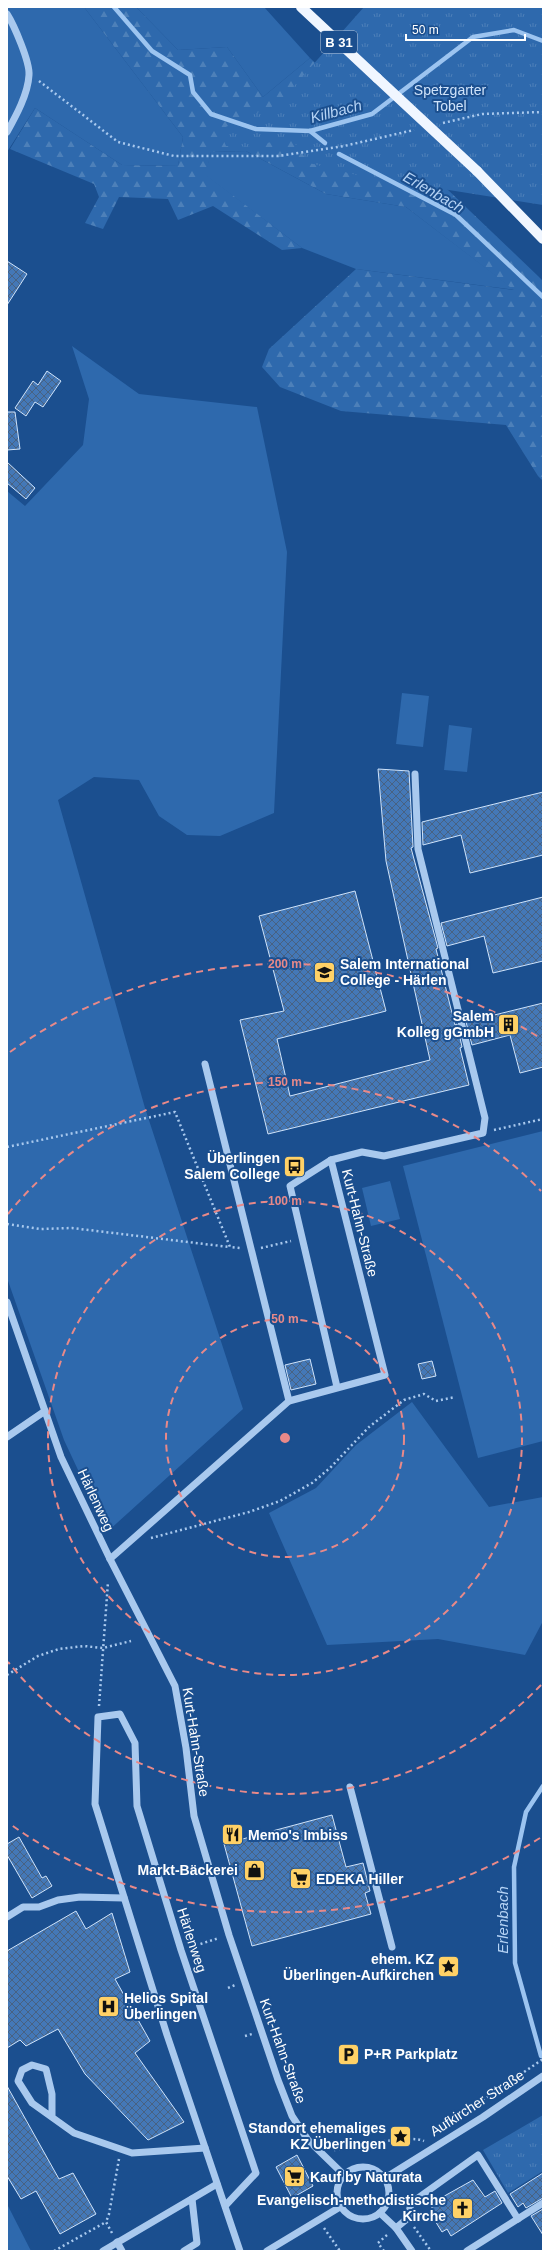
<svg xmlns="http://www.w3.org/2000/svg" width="550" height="2258" viewBox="0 0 550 2258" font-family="Arial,sans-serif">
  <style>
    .green { fill: #2e69ad }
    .forest { fill: url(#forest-firs) }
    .park { fill: url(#park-tufts) }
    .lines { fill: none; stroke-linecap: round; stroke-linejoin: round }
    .stream { stroke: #9cc4f0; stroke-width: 4.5 }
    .building { fill: url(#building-cross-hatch); stroke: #cfe3fa }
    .path { stroke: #a9c9ee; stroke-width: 2.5; stroke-dasharray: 2 3; stroke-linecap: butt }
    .minor { stroke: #a9c9ee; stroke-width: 7 }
    .major { stroke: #f0f6ff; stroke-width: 10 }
    .major-bridge { stroke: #f0f6ff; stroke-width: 10 }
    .ring { fill: none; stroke: #e88989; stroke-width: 2; stroke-dasharray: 7 5 }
    .labels { text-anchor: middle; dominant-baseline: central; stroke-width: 4; stroke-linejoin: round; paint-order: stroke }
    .shield { fill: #1b4f8f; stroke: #bbcadd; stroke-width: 1 }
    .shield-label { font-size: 13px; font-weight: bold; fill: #fff }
    .park-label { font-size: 14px; fill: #cfe3fa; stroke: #1b4f8f }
    .poi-label { font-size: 14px; font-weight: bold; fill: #fff; stroke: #1b4f8f; text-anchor: start }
    .street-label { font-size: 14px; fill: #fff; stroke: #1b4f8f }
    .water-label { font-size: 15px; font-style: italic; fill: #b5d3f5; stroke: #1b4f8f }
    .centre { fill: #e88989; stroke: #1b4f8f; stroke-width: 2 }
    .ring-label { font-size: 12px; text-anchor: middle; font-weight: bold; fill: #e88989; stroke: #1b4f8f; stroke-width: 4; stroke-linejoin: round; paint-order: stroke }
  </style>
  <defs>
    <pattern id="forest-firs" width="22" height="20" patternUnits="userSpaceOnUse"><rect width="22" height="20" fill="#2e69ad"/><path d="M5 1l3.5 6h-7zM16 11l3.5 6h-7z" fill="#4d80b9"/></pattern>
    <pattern id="park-tufts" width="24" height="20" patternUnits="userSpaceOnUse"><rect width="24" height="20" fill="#2e69ad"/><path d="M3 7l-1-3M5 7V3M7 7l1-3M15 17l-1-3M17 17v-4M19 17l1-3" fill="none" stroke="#4d80b9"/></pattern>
    <pattern id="building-cross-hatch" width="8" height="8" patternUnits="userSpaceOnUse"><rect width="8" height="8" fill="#4478b7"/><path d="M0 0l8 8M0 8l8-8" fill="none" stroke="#486282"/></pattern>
  </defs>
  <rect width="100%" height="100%" fill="#1b4f8f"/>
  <g class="green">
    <path d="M7,7h77l99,130 -5,29 -56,-1 -87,-57 -28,44z"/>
    <path d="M136,7h128l46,51 -47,39 -36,-50 -49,3z"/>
    <path d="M246,151l80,43 80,13 109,83 -159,-21 -54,-21 -97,-73 6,-23z"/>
    <path d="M72,346l67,48 118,13 30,145 -13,261 -54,23 -33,-1 -28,-19 -20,-36 -45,-3 -36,23 87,308 98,301 -136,123 -43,-92 -57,-162v-787l18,15 58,-61 6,-46z"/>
    <path d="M402,693l27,3 -6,51 -27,-3z"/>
    <path d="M449,725l23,3 -5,44 -23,-2z"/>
    <path d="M543,1131v310l-65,17 -75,-292z"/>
    <path d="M390,1181l10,38 -29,7 -9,-38z"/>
    <path d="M412,1402l77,105 54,-10v124l-18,34 -87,-16 -111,6 -58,-132 47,-25 40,-43z"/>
    <path d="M7,2204l24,47h-24z"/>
  </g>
  <path class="forest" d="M84,7h52l42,43 49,-3 36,50 47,-39 228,218 5,5v200l-5,-5 -32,-51 -165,-14 -61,-24 -18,-20 7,-18 87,-80 158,21 -108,-83 -80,-13 -80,-43 -35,1 -5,23 96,73 -20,2 -69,-44 -35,14 -10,-21 -49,-2 -16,32 -18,-6 14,-26 -5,-13 -84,-35 25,-41 87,57 56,1 5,-29z"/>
  <g class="park">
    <path d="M364,7h179v198l-138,-22 -1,4 -95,-24 -19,-26 -38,10 -26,-1 -7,-16 60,-27z"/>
    <path d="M543,2115v56l-35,22 -25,-43z"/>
  </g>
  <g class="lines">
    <g class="stream">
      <path d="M114,7l38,44 38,24 3,17 18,22 45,15 54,2 62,-17 101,-77 41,-7 29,11"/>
      <path d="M310,131l15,12"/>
      <path d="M339,154l117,61 87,82"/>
      <path d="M541,2056l-26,-93 -1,-96 12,-55 17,-26"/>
    </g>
  </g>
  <g class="building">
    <path d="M7,261l20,13 -20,31z"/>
    <path d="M47,371l14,10 -18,26 -8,-5 -9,14 -11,-8 18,-27 5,4z"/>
    <path d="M7,412h8l5,37 -13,1z"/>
    <path d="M7,462l28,26 -9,11 -19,-16z"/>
    <path d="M378,769l31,2 4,76 -2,1 27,100 -2,1 19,76 2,-1 5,23 -2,1 9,37 -201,49 -28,-114 44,-9 -25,-95 96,-25 31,120 -109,28 13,57 140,-36 -44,-199z"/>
    <path d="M543,792v63l-73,18 -9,-38 -38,10 -1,-23z"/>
    <path d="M543,897v64l-50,12 -9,-37 -37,10 -6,-23z"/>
    <path d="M543,1003v64l-23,6 -10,-38 -38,10 -6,-23z"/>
    <path d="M310,1359l6,25 -25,6 -6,-25z"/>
    <path d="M432,1361l4,15 -14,3 -4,-15z"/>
    <path d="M332,1815l14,52 17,-4 7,28 -5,2 6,21 -119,32 -28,-102z"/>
    <path d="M19,1837l23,41 4,-2 6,10 -20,12 -25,-43v-11z"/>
    <path d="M76,1911l10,18 26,-16 18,59 -15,7 35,62 -15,12 49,69 -36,18 -63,-66 -27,-45 -32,17 -6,-6 -13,8v-97z"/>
    <path d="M7,2086l52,93 14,-6 23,41 -36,20 -24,-43 -15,8 -14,-23z"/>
    <path d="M297,2155l16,31 -21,12 -16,-31z"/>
    <path d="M543,2173v25l-17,10 -3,-5 -5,4 -8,-13z"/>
    <path d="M473,2180l12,17 10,-6 7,12 -51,33 -4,-7 -5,3 -10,-16v-10l7,-7z"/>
    <path d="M543,2209v26l-12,-19z"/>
  </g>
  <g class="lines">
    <g class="path">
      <path d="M39,81l79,61 56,14h104l66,-10 70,-16"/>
      <path d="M443,123l39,-9 61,-2"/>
      <path d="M494,1130l49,-11"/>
      <path d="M7,1147l168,-35 55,135 10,1"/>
      <path d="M7,1224l33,5 32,-1 157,19"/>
      <path d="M261,1248l30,-7"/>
      <path d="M151,1538l98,-26 31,-11 32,-18 18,-15 39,-41 35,-27 20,-6 12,7 19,-4"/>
      <path d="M7,1675l31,-19 21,-7 25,-3 19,2 28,-7"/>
      <path d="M99,1706l9,-124"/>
      <path d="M191,1947l28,-9"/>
      <path d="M228,1988l7,-3"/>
      <path d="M245,2036l7,-2"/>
      <path d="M454,2120l89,-61"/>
      <path d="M334,2150c19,-3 75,-16 90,-9"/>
      <path d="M414,2227l17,24"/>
      <path d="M324,2228l16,23"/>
      <path d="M112,2233l-6,-11 3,-8 10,-55"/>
      <path d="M54,2251l52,-29"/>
      <path d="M384,2251l-6,-8 9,-8"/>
    </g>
    <g class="minor">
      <path d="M7,14c7,11 23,48 22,61 -1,19 -13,41 -22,57"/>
      <path d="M205,1064l84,337"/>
      <path d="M7,1302l54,155 49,102 65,127 11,62 8,68 35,119 49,145 14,36 16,24 35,34"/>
      <path d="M337,1387l-47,-201 41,-26 31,-8 22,4 99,-23 2,-15 -67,-269 -3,-75"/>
      <path d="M7,1437l38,-26"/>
      <path d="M110,1559l179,-158 96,-26 -54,-215"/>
      <path d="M350,1787l42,160"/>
      <path d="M7,1917l16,-10h16l19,-7 22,-3 44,1"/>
      <path d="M52,2117v-23l-6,-25 -14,-4 -10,5 -4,11 14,22 42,30 58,20 73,-5"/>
      <circle cx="363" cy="2193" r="26"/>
      <path d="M385,2178l98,-61 60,-41"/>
      <path d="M225,2206l31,-33 -75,-223 -44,-144 -2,-63 -15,-29 -22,3 -3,87 72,231 73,216"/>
      <path d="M380,2213l16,15 16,23"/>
      <path d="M396,2228l12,-10 3,-15 67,-48 40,64"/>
      <path d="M117,2242l5,9"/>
      <path d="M103,2251l114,-67"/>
      <path d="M184,2251l13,-8 -5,-44"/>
      <path d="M267,2251l73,-44"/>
      <path d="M467,2251l76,-48"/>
    </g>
    <g class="major">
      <path d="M301,7l76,71"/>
      <path d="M477,171l66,68"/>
    </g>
    <path class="major-bridge" d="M377,78l100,93"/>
  </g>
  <g class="ring">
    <circle cx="285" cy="1438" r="119"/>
    <circle cx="285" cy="1438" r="237"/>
    <path d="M541 1685A356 356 0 0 1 8 1662M8 1214A356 356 0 0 1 541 1191"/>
    <path d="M540 1838A474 474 0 0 1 10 1824M10 1052A474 474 0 0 1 540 1038"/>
  </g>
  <defs>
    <symbol id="school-square" viewBox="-11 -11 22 22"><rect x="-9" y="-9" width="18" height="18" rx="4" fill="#ffd166" stroke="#1b4f8f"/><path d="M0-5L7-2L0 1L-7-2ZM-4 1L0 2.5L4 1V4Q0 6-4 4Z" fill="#111"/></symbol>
    <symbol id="building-square" viewBox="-11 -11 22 22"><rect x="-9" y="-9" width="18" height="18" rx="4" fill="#ffd166" stroke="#1b4f8f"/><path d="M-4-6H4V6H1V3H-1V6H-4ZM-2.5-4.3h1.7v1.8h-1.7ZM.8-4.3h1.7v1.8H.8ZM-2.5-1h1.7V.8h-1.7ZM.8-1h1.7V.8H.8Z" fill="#111"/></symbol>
    <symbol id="bus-square" viewBox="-11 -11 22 22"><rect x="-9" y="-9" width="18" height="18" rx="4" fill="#ffd166" stroke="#1b4f8f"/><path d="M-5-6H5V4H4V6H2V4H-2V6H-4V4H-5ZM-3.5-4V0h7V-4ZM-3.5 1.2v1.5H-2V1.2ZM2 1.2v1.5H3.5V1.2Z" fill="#111"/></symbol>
    <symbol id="restaurant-square" viewBox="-11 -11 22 22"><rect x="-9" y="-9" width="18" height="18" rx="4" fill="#ffd166" stroke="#1b4f8f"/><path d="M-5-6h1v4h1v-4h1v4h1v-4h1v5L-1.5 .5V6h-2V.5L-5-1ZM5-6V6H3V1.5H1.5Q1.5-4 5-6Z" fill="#111"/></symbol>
    <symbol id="shop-square" viewBox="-11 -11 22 22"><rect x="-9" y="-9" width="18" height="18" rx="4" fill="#ffd166" stroke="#1b4f8f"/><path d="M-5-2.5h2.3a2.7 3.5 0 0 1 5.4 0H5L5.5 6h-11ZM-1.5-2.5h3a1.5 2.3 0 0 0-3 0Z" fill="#111"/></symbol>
    <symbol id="supermarket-square" viewBox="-11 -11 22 22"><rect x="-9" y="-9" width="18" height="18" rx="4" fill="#ffd166" stroke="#1b4f8f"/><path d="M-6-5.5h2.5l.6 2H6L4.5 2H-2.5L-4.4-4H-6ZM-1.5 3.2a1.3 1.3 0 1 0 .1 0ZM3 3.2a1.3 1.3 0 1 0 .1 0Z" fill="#111"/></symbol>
    <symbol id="sight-square" viewBox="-11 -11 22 22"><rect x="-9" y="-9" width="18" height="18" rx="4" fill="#ffd166" stroke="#1b4f8f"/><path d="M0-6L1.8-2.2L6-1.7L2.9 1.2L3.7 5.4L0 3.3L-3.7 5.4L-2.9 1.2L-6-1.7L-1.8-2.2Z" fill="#111"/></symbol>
    <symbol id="hospital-square" viewBox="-11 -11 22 22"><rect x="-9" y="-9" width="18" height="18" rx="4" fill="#ffd166" stroke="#1b4f8f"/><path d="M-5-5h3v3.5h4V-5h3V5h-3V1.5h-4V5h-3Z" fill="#111"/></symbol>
    <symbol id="parking-square" viewBox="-11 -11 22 22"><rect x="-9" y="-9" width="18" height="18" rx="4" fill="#ffd166" stroke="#1b4f8f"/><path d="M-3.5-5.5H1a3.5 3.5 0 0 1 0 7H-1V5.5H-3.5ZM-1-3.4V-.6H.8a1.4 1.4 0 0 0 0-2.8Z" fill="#111"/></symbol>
    <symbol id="church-square" viewBox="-11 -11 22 22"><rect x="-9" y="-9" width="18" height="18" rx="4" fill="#ffd166" stroke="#1b4f8f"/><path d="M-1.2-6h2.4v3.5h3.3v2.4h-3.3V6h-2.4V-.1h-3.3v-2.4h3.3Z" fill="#111"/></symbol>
  </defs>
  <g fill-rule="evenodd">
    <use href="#school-square" x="312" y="960" width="25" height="25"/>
    <use href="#building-square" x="496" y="1012" width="25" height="25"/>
    <use href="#bus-square" x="282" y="1154" width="25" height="25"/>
    <use href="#restaurant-square" x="220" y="1822" width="25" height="25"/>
    <use href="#shop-square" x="242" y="1858" width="25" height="25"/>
    <use href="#supermarket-square" x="288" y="1866" width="25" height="25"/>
    <use href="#sight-square" x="436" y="1954" width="25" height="25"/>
    <use href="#hospital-square" x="96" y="1994" width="25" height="25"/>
    <use href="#parking-square" x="336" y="2042" width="25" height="25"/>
    <use href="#sight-square" x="388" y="2124" width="25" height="25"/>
    <use href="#supermarket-square" x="282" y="2164" width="25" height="25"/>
    <use href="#church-square" x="450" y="2196" width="25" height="25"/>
  </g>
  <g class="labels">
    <rect class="shield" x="321" y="31" width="36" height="22" rx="3"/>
    <g class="shield-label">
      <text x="339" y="42">B 31</text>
    </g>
    <g class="park-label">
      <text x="450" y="90">Spetzgarter<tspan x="450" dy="16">Tobel</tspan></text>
    </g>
    <g class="poi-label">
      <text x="340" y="964">Salem International<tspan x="340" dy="16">College - Härlen</tspan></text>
      <text x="494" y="1016" text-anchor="end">Salem<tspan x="494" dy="16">Kolleg gGmbH</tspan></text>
      <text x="280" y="1158" text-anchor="end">Überlingen<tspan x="280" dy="16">Salem College</tspan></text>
      <text x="248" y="1835">Memo's Imbiss</text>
      <text x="238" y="1870" text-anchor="end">Markt-Bäckerei</text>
      <text x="316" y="1879">EDEKA Hiller</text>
      <text x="434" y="1959" text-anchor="end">ehem. KZ<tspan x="434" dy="16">Überlingen-Aufkirchen</tspan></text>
      <text x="124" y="1998">Helios Spital<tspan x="124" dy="16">Überlingen</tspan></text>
      <text x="364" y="2054">P+R Parkplatz</text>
      <text x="386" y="2128" text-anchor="end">Standort ehemaliges<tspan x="386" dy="16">KZ Überlingen</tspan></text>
      <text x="310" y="2177">Kauf by Naturata</text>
      <text x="446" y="2200" text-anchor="end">Evangelisch-methodistische<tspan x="446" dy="16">Kirche</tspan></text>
    </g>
    <g class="street-label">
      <text transform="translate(360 1223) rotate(76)">Kurt-Hahn-Straße</text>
      <text transform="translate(96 1500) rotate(65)">Härlenweg</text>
      <text transform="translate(196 1742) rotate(81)">Kurt-Hahn-Straße</text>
      <text transform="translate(192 1940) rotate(72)">Härlenweg</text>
      <text transform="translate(283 2051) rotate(70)">Kurt-Hahn-Straße</text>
      <text transform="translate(477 2103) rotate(-33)">Aufkircher Straße</text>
    </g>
    <g class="water-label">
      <text transform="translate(336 111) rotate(-15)">Killbach</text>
      <text transform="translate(434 192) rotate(30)">Erlenbach</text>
      <text transform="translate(502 1920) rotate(-90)">Erlenbach</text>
    </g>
  </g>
  <circle cx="285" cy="1438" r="6" class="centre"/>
  <g class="ring-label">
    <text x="285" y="968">200 m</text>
    <text x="285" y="1086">150 m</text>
    <text x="285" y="1205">100 m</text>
    <text x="285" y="1323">50 m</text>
  </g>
  <rect width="550" height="2258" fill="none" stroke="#ffffff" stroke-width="16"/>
  <path d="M406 34v6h119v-6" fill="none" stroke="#ffffff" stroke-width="2"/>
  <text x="412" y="34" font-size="12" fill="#ffffff" stroke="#1b4f8f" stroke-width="3" paint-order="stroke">50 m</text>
</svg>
